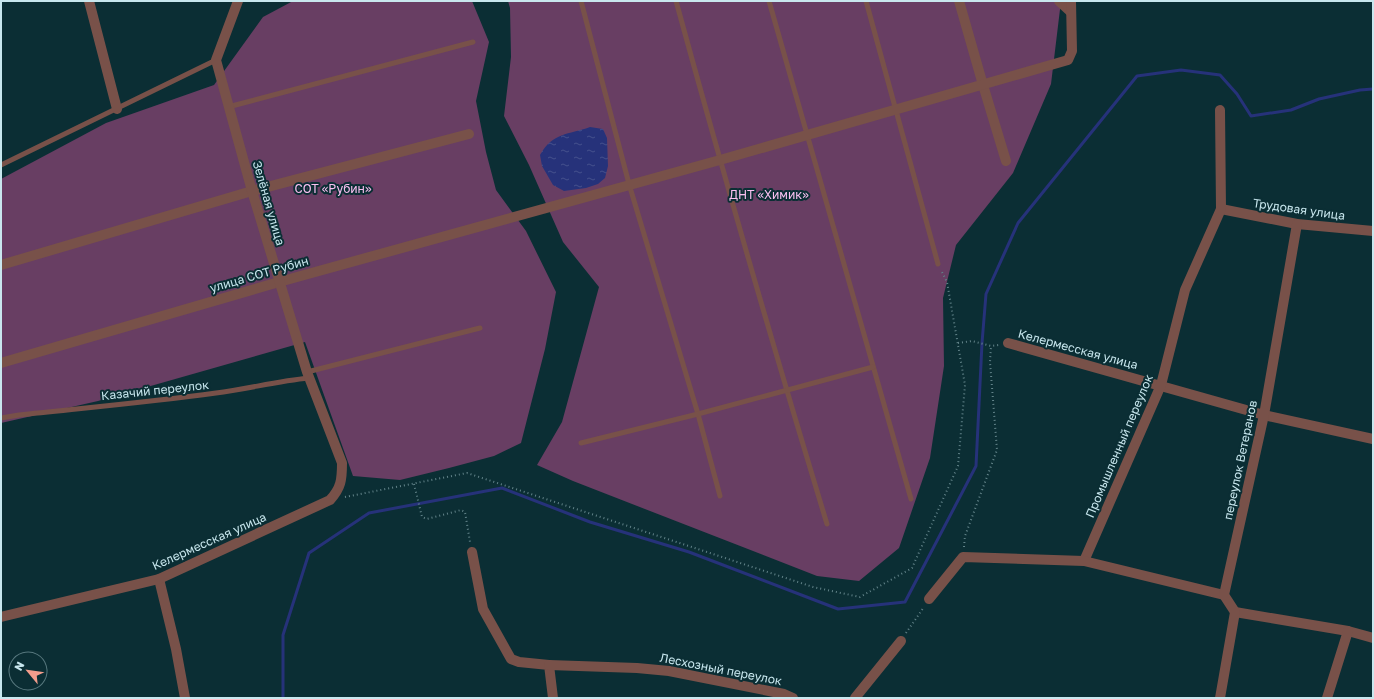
<svg xmlns="http://www.w3.org/2000/svg" width="1374" height="699" viewBox="0 0 1374 699" font-family="'Golos Text',sans-serif">
  <style>
    .garden { fill: #683e63 }
    .water { fill: url(#water-ripples) }
    .lines { fill: none; stroke-linecap: round; stroke-linejoin: round }
    .stream { stroke: #26327a; stroke-width: 3 }
    .path { stroke: #628389; stroke-width: 2; stroke-dasharray: 1 3; stroke-linecap: butt }
    .lane { stroke: #785149; stroke-width: 5 }
    .street { stroke: #785149; stroke-width: 10 }
    .labels { text-anchor: middle; dominant-baseline: central; stroke-width: 4; stroke-linejoin: round; paint-order: stroke }
    .park-label { font-size: 12px; fill: #fac0f1; stroke: #0b2e34 }
    .street-label { font-size: 12px; fill: #c8e7ee; stroke: #0b2e34 }
  </style>
  <defs>
    <pattern id="water-ripples" width="26" height="14" patternUnits="userSpaceOnUse"><rect width="26" height="14" fill="#26327a"/><path d="M2 4q2-2 4 0t4 0M15 11q2-2 4 0t4 0" fill="none" stroke="#44508d"/></pattern>
  </defs>
  <rect width="100%" height="100%" fill="#0b2e34"/>
  <g class="garden">
    <path d="M293,1h179l17,41 -13,59 10,51 10,38 30,41 30,61 -11,57 -24,94 -27,13 -45,12 -49,12 -47,-4 -48,-134 -207,59 -97,22v-244l105,-56 108,-38 49,-68z"/>
    <path d="M508,1h553l-10,83 -38,89 -57,72 -13,53 1,68 -14,92 -31,90 -40,33 -42,-5 -244,-95 -36,-16 25,-43 37,-135 -36,-45 -34,-77 -25,-49 7,-59 -1,-49z"/>
  </g>
  <path class="water" d="M590,127l13,2 4,9 1,28 -3,12 -7,6 -12,4 -22,3 -11,-6 -11,-19 -2,-11c13,-23 28,-20 50,-28z"/>
  <g class="lines">
    <path class="stream" d="M283,698v-63l26,-82 60,-40 133,-25 88,34 99,30 149,57 67,-7 71,-136 6,-123 4,-49 32,-71 119,-147 44,-6 39,5 17,19 14,22 40,-6 28,-11 41,-9 13,-1"/>
    <g class="path">
      <path d="M958,343l14,-2 19,5 8,-1"/>
      <path d="M414,484l8,33 5,2 34,-9 4,2 5,30"/>
      <path d="M345,497l122,-24 346,114 47,10 52,-29 46,-102 7,-81 -18,-103 -6,-12"/>
      <path d="M964,547l1,-11 32,-86 -7,-88 1,-16"/>
      <path d="M906,633l18,-26"/>
    </g>
    <g class="lane">
      <path d="M581,1l48,183 69,230 22,82"/>
      <path d="M676,1c48,175 98,349 151,523"/>
      <path d="M769,1l142,498"/>
      <path d="M866,1l72,263"/>
      <path d="M228,107l245,-65"/>
      <path d="M1,165l215,-105"/>
      <path d="M307,372l173,-44"/>
      <path d="M1,418l18,-3c65,-7 131,-13 197,-22 31,-4 62,-12 93,-15"/>
      <path d="M581,443l117,-29 175,-47"/>
    </g>
    <g class="street">
      <path d="M89,1l28,108"/>
      <path d="M959,1l24,84 23,76"/>
      <path d="M1059,1l12,11"/>
      <path d="M1221,209l76,15 76,7"/>
      <path d="M1,265l251,-74 217,-57"/>
      <path d="M1008,343l256,72 109,24"/>
      <path d="M1,363l278,-81 441,-122 348,-100 4,-9 -1,-50"/>
      <path d="M472,552l11,57 28,50 8,3 30,3 4,33"/>
      <path d="M1084,561l77,-176 24,-95 36,-81 -1,-99"/>
      <path d="M159,579l17,70 9,49"/>
      <path d="M929,599l34,-42 121,4 140,34"/>
      <path d="M1235,612l113,19 25,7"/>
      <path d="M1,617l158,-38 171,-79c11,-12 12,-20 12,-37l-35,-91 -55,-181 -36,-131 22,-59"/>
      <path d="M549,665l88,3 32,3 115,23 9,4"/>
      <path d="M855,698l46,-57"/>
      <path d="M1220,698l15,-86 -11,-17 40,-180 33,-191"/>
      <path d="M1327,698l21,-67"/>
    </g>
  </g>
  <g class="labels">
    <g class="park-label">
      <text x="333" y="188">СОТ «Рубин»</text>
      <text x="769" y="194">ДНТ «Химик»</text>
    </g>
    <g class="street-label">
      <text transform="translate(269 203) rotate(74)">Зелёная улица</text>
      <text transform="translate(1299 209) rotate(8)">Трудовая улица</text>
      <text transform="translate(259 274) rotate(-16)">улица СОТ Рубин</text>
      <text transform="translate(1078 349) rotate(15)">Келермесская улица</text>
      <text transform="translate(155 390) rotate(-6)">Казачий переулок</text>
      <text transform="translate(1119 446) rotate(-67)">Промышленный переулок</text>
      <text transform="translate(1240 460) rotate(-78)">переулок Ветеранов</text>
      <text transform="translate(209 541) rotate(-24)">Келермесская улица</text>
      <text transform="translate(721 669) rotate(11)">Лесхозный переулок</text>
    </g>
  </g>
  <rect width="1374" height="699" fill="none" stroke="#c8e7ee" stroke-width="4"/>
  <g transform="translate(28 671) rotate(299)"><circle r="19" fill="#0b2e34" stroke="#57787e"/>
  <path d="M0-3L7 15L0 10L-7 15Z" fill="#f49d8c"/>
  <text y="-6" font-size="11" font-weight="bold" text-anchor="middle" fill="#c8e7ee">N</text>
  </g>
</svg>
